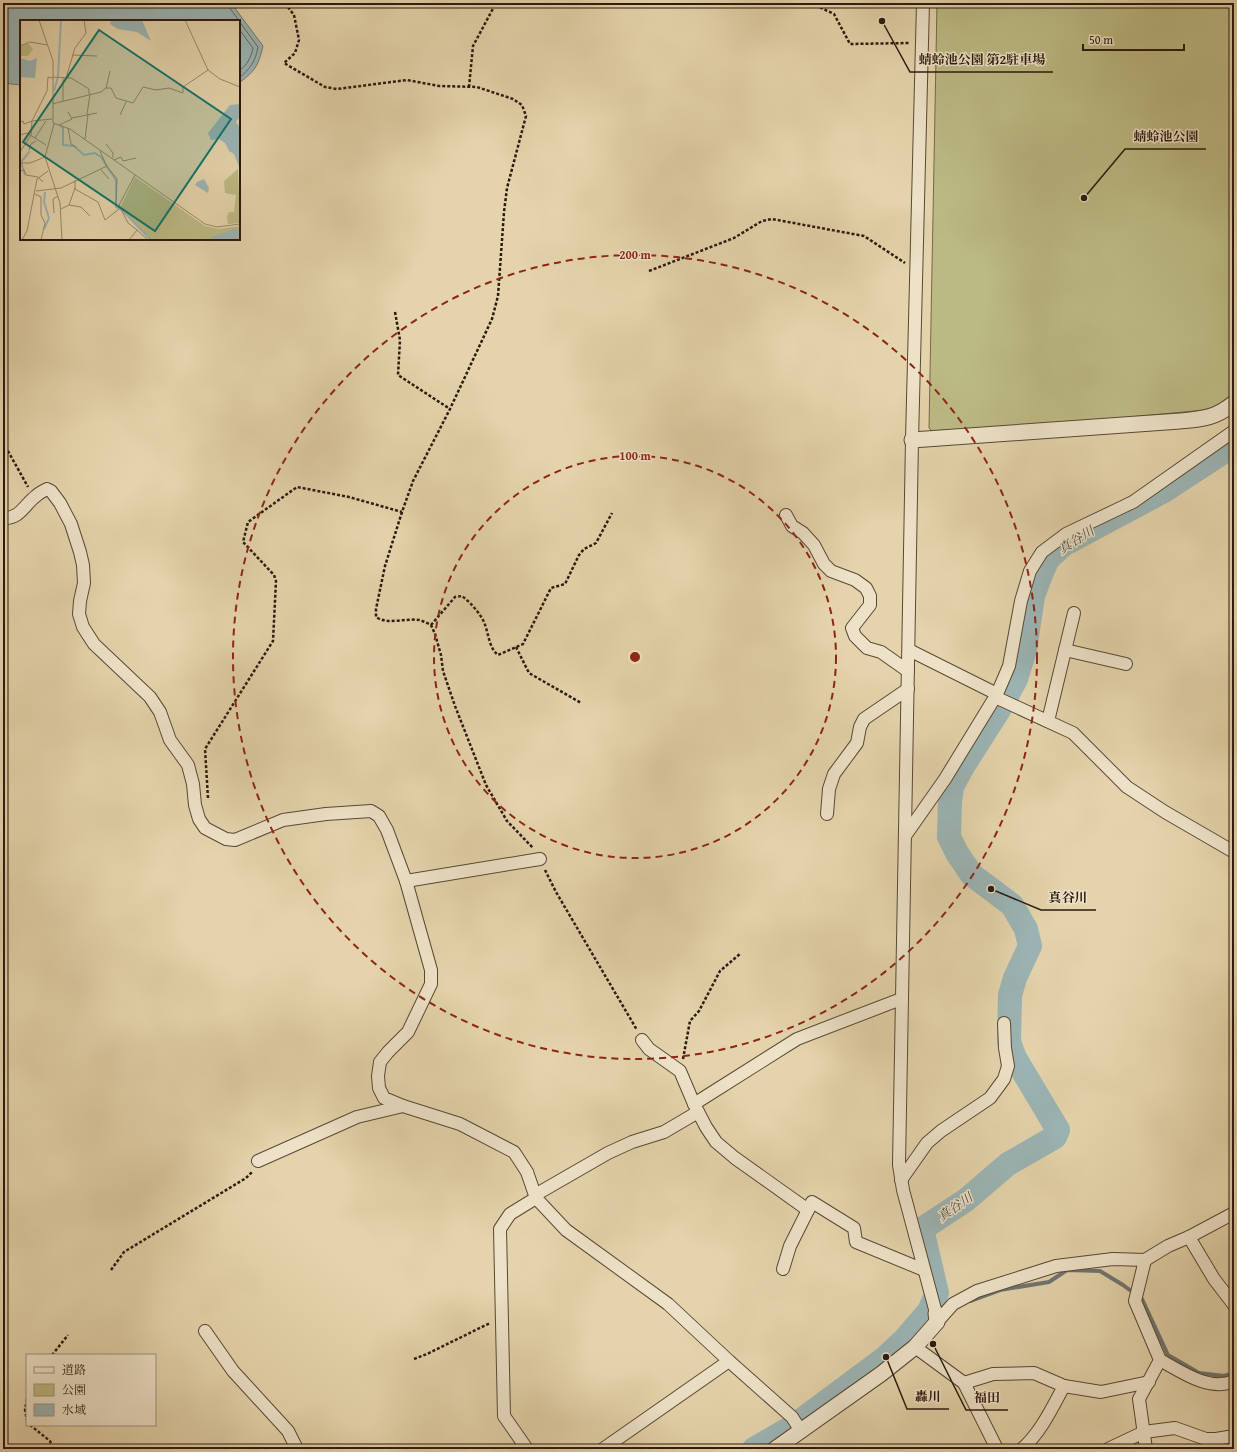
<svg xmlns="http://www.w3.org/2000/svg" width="1237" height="1452" viewBox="0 0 1237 1452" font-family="'Gentium Book Plus','Noto Serif JP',serif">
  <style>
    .green { fill: #bcba84; stroke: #746a49 }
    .water { fill: #9bb5b5; stroke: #6e7772 }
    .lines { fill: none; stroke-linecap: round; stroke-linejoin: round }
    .shore { stroke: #636862; stroke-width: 1 }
    .stream { stroke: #6e7772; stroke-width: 4 }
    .river { stroke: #9bb5b5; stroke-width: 24 }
    .minor-casing { stroke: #594835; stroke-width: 14 }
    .tertiary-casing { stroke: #594835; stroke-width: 17 }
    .path { stroke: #2b1a0e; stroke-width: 2.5; stroke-dasharray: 3 2; stroke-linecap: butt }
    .minor { stroke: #ede2c8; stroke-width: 12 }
    .tertiary { stroke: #ede2c8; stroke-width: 15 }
    .ring { fill: none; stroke: #8f2418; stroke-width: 2; stroke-dasharray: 7 5 }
    .labels { text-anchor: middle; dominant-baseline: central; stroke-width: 3; stroke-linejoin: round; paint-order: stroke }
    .water-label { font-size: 13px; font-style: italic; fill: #4d4840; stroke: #ede2c8 }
    .inset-river { fill: none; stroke: #9bb5b5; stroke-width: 2 }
    .inset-road { fill: none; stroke: #9a896c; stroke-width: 1 }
    .view { fill: #0f766e; fill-opacity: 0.15; stroke: #0f766e; stroke-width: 2 }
    .inset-edge { fill: none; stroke: #2b1a0e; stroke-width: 2 }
    .centre { fill: #8f2418; stroke: #ede2c8; stroke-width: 2 }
    .ring-label { font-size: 12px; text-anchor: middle; font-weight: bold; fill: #8f2418; stroke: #ede2c8; stroke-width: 3; stroke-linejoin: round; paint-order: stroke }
    .leader { fill: none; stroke: #2b1a0e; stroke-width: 1.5 }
    .callout-dot { fill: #2b1a0e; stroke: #ede2c8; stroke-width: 1.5 }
    .callout-label { font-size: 13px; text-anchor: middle; font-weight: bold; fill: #2b1a0e; stroke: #ede2c8; stroke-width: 3; stroke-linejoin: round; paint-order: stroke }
  </style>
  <rect width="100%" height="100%" fill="#e4d3ab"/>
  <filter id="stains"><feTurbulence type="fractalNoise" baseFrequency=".005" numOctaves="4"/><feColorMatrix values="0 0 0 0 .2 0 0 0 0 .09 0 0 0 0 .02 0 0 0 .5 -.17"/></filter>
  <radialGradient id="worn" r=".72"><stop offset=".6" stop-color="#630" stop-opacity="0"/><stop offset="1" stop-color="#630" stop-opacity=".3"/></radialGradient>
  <path class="green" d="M937,3h297v390l-18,13 -11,4 -269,25 -7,-7z"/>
  <path class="water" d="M3,3h228l32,43c-5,20 -7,24 -24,37v-62h-218v64l-18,-2z"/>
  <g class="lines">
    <g class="shore">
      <path d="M228,3l1,4 29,40c-3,15 -7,21 -19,31"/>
      <path d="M239,29l14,19c-2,10 -6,17 -14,23"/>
    </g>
    <path class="stream" d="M970,1301l30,-11 49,-8 18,-12 33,1 23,14 19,14 26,56 31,18 25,3 10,-3"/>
    <path class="river" d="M754,1449l38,-22 94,-70 18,-17 25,-29 8,-18 -15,-64 44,-29 42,-36 47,-27 3,-7 -43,-72 -6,-16 1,-47 5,-17 15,-32 -4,-17 -14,-24 -40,-30 -15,-22 -8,-16 1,-35 2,-15 10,-19 40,-63 14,-26 9,-29 8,-54 7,-19 8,-18 15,-14 101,-54 70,-46"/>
    <defs>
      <g id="minor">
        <path d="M923,3l-11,437 -13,725 4,25 33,123"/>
        <path d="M786,515l6,11 11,7 11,12 10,19 7,7 24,9 11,8 4,8v9l-18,23 3,8 12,12 14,4 27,19"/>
        <path d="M3,518c17,1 21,-13 33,-22 3,-3 7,-5 11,-7l4,2 9,12 11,21 9,28 3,13 1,18 -4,18 -1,13 4,13 11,17 56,53 10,15 10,28 18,25 5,19 2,21 4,14 6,9 21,11 9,1 48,-20 43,-6 45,-3 8,5 8,14 19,51 25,89v14l-23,48 -20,20 -8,10 -2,14 1,12 5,10 19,8"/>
        <path d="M909,650l88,44"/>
        <path d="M1065,650l61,14"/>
        <path d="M995,697l78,36 54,54 38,25 69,40"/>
        <path d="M1048,721l26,-108"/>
        <path d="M827,814l2,-25 5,-15 23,-31 3,-16 4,-8 44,-30"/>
        <path d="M905,836l40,-57 52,-85 12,-28 12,-65 9,-30 12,-19 24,-18 67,-32 101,-71"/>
        <path d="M406,881l134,-22"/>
        <path d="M642,1040l7,9 31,22 14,33 12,23 10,15 19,16 73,52"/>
        <path d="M694,1104l103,-65 104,-40"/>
        <path d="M258,1161l99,-44 46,-11 57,18 54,28 13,20 9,26 30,32 102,74 61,57 63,56 9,14"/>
        <path d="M901,1180l26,-37 14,-12 49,-33 14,-19 4,-13 -3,-18 -1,-25"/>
        <path d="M535,1195l73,-42 24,-11 32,-10 34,-20"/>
        <path d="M1189,1237l25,42 20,26"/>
        <path d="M1145,1260l-10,41 25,59 -21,39 7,50"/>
        <path d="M783,1269l7,-23 22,-44 42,26 2,14 68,28"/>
        <path d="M937,1322l16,-18 24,-13 79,-25 57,-7 32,1 23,-14 21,-9 45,-24"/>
        <path d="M205,1331l28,40 55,60 9,18"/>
        <path d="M915,1347l49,36 33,66"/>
        <path d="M1160,1360c22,12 49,32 74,21"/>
        <path d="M964,1383l29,-9 41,-1 30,13 37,6 48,-10"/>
        <path d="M527,1449l-23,-33 -4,-187 10,-15 26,-16"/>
        <path d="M603,1449l126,-88"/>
        <path d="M1022,1449c19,-17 30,-41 42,-63"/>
        <path d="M1108,1449l36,-17 31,-4 31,11h10l18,-3"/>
      </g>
      <g id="tertiary">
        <path d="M912,440l268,-19c22,-2 36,-3 54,-18"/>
        <path d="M775,1449l106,-75 34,-27 22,-25 -1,-9"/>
      </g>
    </defs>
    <use href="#minor" class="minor-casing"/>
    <use href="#tertiary" class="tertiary-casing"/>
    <g class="path">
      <path d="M285,3l9,12 5,25 -4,13 -11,10 41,24 12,2 70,-9 32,6 38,1 36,12 9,6 4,11 -19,72 -3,24 -6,84 -6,23 -42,90 -37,72 -11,31 -17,54 -9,43v8c12,8 29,1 43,3 4,1 8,3 12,5l4,9 6,21 2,16 12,35 31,79 21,36 26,27"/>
      <path d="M811,3l23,11 16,30 60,-1"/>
      <path d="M469,87l4,-41 23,-43"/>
      <path d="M649,271l85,-33 28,-17 10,-2 92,17 41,27"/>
      <path d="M395,312l5,28 -2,35 52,34"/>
      <path d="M3,442l25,45"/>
      <path d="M431,625l24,-28 7,-1c8,6 16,15 21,24 6,12 5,27 15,35l25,-11 28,-56 14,-4 14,-29 5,-6 12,-6 16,-30"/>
      <path d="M516,647l13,26 52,30"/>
      <path d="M208,798l-3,-49 68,-108 3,-60 -2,-6 -31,-33 5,-20 49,-35 52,10 53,15"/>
      <path d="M545,870l11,22 81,138"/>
      <path d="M683,1059l7,-38 9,-10 21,-40 21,-18"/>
      <path d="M111,1270l13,-18 122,-74 7,-7"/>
      <path d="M52,1355l16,-20"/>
      <path d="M414,1359l13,-5 63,-31"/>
      <path d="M27,1399l-2,11 2,10"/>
      <path d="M30,1425l20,16 3,8"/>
    </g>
    <use href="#minor" class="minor"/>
    <use href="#tertiary" class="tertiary"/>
  </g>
  <g class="ring">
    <circle cx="635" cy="657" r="201"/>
    <circle cx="635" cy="657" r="402"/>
  </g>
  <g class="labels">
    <g class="water-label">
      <text transform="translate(1076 540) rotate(-32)">真谷川</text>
      <text transform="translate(955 1207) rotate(-35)">真谷川</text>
    </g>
  </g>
  <g transform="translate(20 20)">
    <rect width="220" height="220" fill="#e4d3ab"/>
    <path d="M8,23l5,6 -5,7h-8v-10zM218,149l2,54 -12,1 -1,-7 2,-5h5l2,-17 -11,-2 -1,-12zM115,157l70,49 13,3 22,-3v14h-88l-32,-32z" fill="#bcba84"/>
    <path d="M91,0h31l9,21 -14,-9 -19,-3 -8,-5zM0,38l10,3 7,-3 -2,20 -15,-1zM220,84v12l-4,6 4,6v41l-6,-15 -5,-3 -4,-8 -6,-4 -8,1 -3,-7 22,-28zM184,159l5,9 -1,5 -13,-8 2,-3zM218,208l1,12h-30l5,-4z" fill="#9bb5b5"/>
    <path class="inset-river" d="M34,71l4,-14 3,-57M40,106l3,1v18l11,1 10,9 11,-2 6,4 15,23v27l6,3 29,30M5,155l-4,-13 9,-11M24,209l5,-11 -5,-16 1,-10"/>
    <path class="inset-road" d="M19,0l14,41v62l17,6 135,95 12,3 23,-3M165,0l23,50 12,9 20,8M0,26l10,-4 17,3M52,35l25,1M33,57l18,1 18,11v5M46,58l9,-30 11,-15 -2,-13M86,68h5l5,10 17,5 10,-16 13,3 13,-2 14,5v-6l25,-17M43,81v-23M32,84l49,-12 5,-4 4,-17M67,94l3,-20M100,95l6,-13M52,98l25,-5M0,102l3,-1 1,3 8,-3 20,-2M34,104l-9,33 15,46 2,37M39,105l13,-6 -4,-7M48,108l3,16 5,3M0,115l7,-2 19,12M15,118l11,-17M65,119l3,-25M86,124l7,9v5M9,130l2,-6 5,-3M80,131l7,16 10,12 -1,26 3,2M0,132l11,-17 1,-14 15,-30 1,-14 5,1M94,140l7,-3 2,4 13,-3M0,143h10l15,-6M81,150l8,9M0,151l4,-1 2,5 12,2 5,5M55,160v9l23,13 7,18 14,-11M16,171l25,-3 46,-22M15,174l6,3v18l4,8 -4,17M49,185l12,2 9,9M41,189l8,-4 6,-17M34,193l-1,-14 5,-3M117,210l11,10M2,220l5,-9 10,-52 11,-8M109,220l8,-10 -9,-7 -9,-18 16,-30"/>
    <path class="view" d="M79,10l132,89 -76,112 -132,-89z"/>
    <rect width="220" height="220" class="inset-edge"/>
  </g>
  <circle cx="635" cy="657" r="6" class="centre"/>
  <g class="ring-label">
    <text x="635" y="259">200 m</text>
    <text x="635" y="460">100 m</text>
  </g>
  <path class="leader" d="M882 21L910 72H1053M1084 198L1125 149H1206M991 889L1041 910H1096M886 1357L907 1409H949M933 1344L966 1410H1008"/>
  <g class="callout-dot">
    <circle cx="882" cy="21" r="4"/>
    <circle cx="1084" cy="198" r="4"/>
    <circle cx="991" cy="889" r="4"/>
    <circle cx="886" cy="1357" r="4"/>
    <circle cx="933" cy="1344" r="4"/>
  </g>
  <g class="callout-label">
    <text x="982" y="64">蜻蛉池公園 第2駐車場</text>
    <text x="1166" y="141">蜻蛉池公園</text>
    <text x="1068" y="902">真谷川</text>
    <text x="928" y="1401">轟川</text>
    <text x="987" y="1402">福田</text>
  </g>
  <rect width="1237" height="1452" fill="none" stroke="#e4d3ab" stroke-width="16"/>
  <rect x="4" y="4" width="1229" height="1444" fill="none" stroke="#2b1a0e" stroke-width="2"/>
  <rect x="8" y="8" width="1221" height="1436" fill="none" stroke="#2b1a0e"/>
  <rect x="26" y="1354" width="130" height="72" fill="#ede2c8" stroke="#9f927e"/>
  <rect x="34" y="1367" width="20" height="6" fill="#ede2c8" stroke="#9f927e"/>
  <text x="62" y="1374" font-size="12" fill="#2b1a0e">道路</text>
  <rect x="34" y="1384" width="20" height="12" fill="#bcba84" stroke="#9f927e"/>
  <text x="62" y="1394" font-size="12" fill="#2b1a0e">公園</text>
  <rect x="34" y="1404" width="20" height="12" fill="#9bb5b5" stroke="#9f927e"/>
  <text x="62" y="1414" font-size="12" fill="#2b1a0e">水域</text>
  <path d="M1083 44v6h101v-6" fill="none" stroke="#2b1a0e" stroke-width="2"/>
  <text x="1089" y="44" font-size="12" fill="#2b1a0e" stroke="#ede2c8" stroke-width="3" paint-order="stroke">50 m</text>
  <rect width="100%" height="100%" filter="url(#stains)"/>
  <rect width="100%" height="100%" fill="url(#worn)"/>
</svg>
